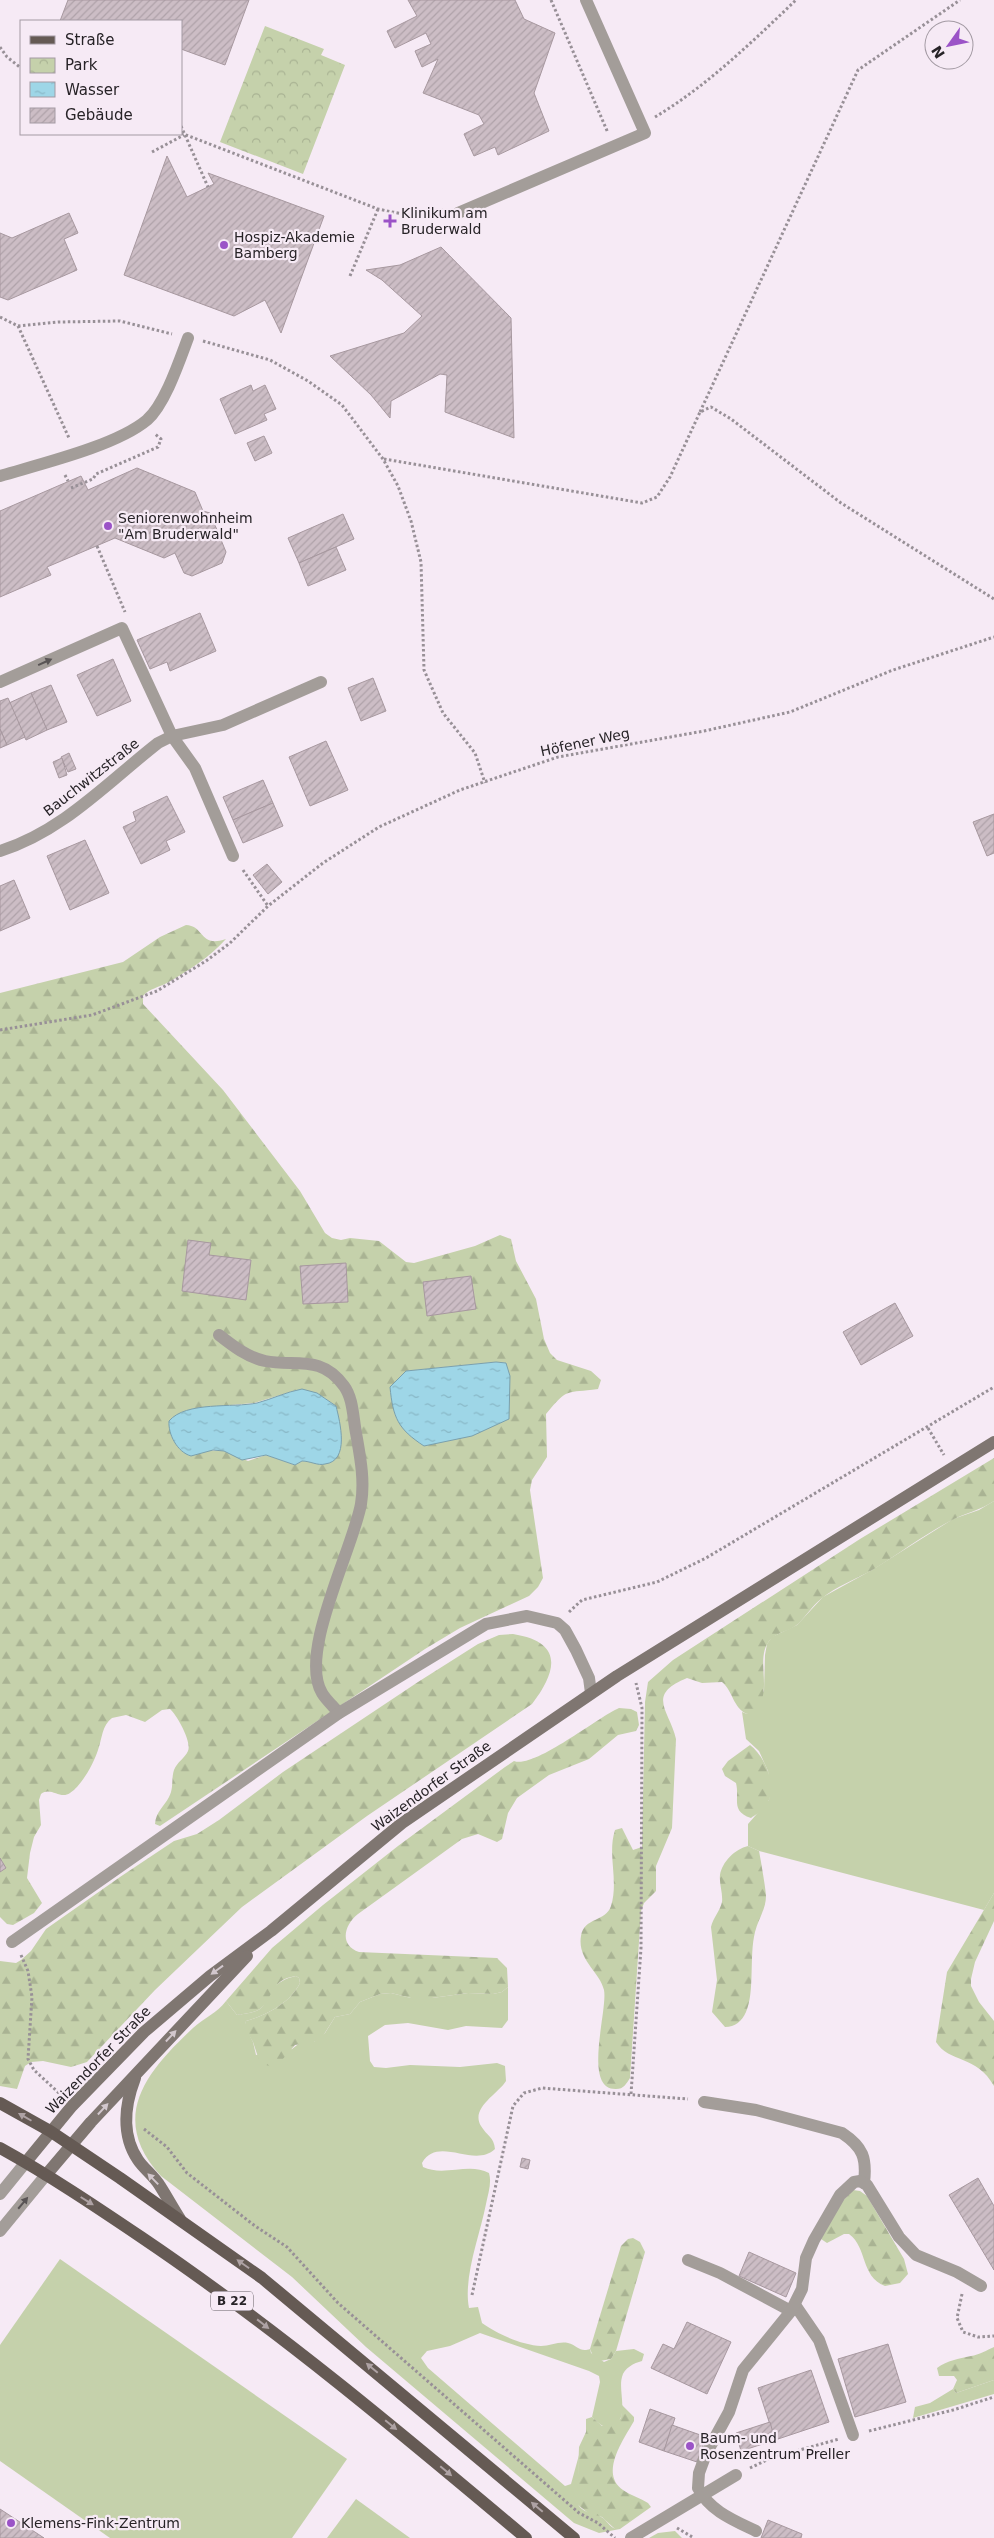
<svg xmlns="http://www.w3.org/2000/svg" width="994" height="2538" viewBox="0 0 994 2538" font-family="'DejaVu Sans',sans-serif">
  <style>
    .grass { fill: #c5d1ab }
    .forest { fill: url(#forest-firs); fill-rule: evenodd }
    .park { fill: url(#park-crowns) }
    .water { fill: url(#water-ripples); stroke: #7aa0ad }
    .building { fill: url(#building-hatch); stroke: #a7989f }
    .lines { fill: none; stroke-linecap: round; stroke-linejoin: round }
    .path { stroke: #989097; stroke-width: 3; stroke-dasharray: 2.5 2.5; stroke-linecap: butt }
    .service { stroke: #a39d99; stroke-width: 12 }
    .minor { stroke: #a39d99; stroke-width: 12 }
    .secondary { stroke: #7f7671; stroke-width: 12 }
    .primary { stroke: #655a54; stroke-width: 12 }
    .oneway { fill: #595455 }
    .oneway2 { fill: #d2c7cd }
    .oneway3 { fill: #aea2a4 }
    .poi-dot { fill: #9b53c7; stroke: #f6eaf5; stroke-width: 2 }
    .labels { text-anchor: middle; dominant-baseline: central; stroke-width: 4.5; stroke-linejoin: round; paint-order: stroke }
    .shield { fill: #f6eaf5; stroke: #655f65; stroke-width: 1 }
    .shield-label { font-size: 12px; font-weight: bold; fill: #272327 }
    .poi-label { font-size: 14px; fill: #272327; stroke: #f6eaf5; text-anchor: start }
    .street-label { font-size: 14px; fill: #272327; stroke: #f6eaf5 }
  </style>
  <defs>
    <pattern id="forest-firs" width="22" height="20" patternUnits="userSpaceOnUse" patternTransform="scale(1.25)"><rect width="22" height="20" fill="#c5d1ab"/><path d="M5 1l3.5 6h-7zM16 11l3.5 6h-7z" fill="#a9b393"/></pattern>
    <pattern id="park-crowns" width="20" height="18" patternUnits="userSpaceOnUse" patternTransform="scale(1.25)"><rect width="20" height="18" fill="#c5d1ab"/><path d="M2 6a3 3 0 1 1 6 0M12 15a3 3 0 1 1 6 0" fill="none" stroke="#a9b393"/></pattern>
    <pattern id="water-ripples" width="26" height="14" patternUnits="userSpaceOnUse" patternTransform="scale(1.25)"><rect width="26" height="14" fill="#9ed6e7"/><path d="M2 4q2-2 4 0t4 0M15 11q2-2 4 0t4 0" fill="none" stroke="#88b7c6"/></pattern>
    <pattern id="building-hatch" width="6" height="6" patternUnits="userSpaceOnUse" patternTransform="scale(1.25)"><rect width="6" height="6" fill="#ccbdc5"/><path d="M-1 1l2-2M0 6l6-6M5 7l2-2" fill="none" stroke="#afa2a9"/></pattern>
  </defs>
  <rect width="100%" height="100%" fill="#f6eaf5"/>
  <g class="grass">
    <path d="M994,1501v392l-10,17 -225,-59 -11,-5v-22l21,-24 1,-11 -2,-18 -9,-20 -13,-12 -4,-27 5,2 17,-23 1,-36 2,-11 5,-7 25,-12 26,-28 49,-27 81,-51 26,-9z"/>
    <path d="M296,1976l3,2 1,5c-10,20 -33,32 -54,38l-1,5 8,16 3,13 36,-6 9,-7h13l11,-9 10,-16 15,-3 10,-12 20,-8 11,-1 20,5h21l36,-5 25,1 9,-2 6,-5v33l-6,8 -36,-2 -18,4 -40,-7 -23,2 -17,11 2,25 4,6 12,1 24,-3 50,2 37,-4 8,3 1,15c-8,13 -36,27 -25,45 6,10 13,11 14,23 -21,20 -57,-14 -73,14l1,4c21,10 46,-5 66,6 3,10 -1,21 -3,31 -6,31 -23,73 -17,104l9,-1 4,16c15,11 40,22 59,23 9,0 18,-5 27,-3 9,2 12,10 22,6l1,4 13,9 7,-3 5,-8 18,-2 10,5 -2,7c-8,2 -18,7 -20,16 -4,14 7,39 -7,48 -11,6 -16,-2 -23,-8l8,-35 -1,-6 -10,-5 -109,-38 -30,13 -23,5 -6,7 7,10 137,118 6,-2 8,-29 -1,49c5,10 16,8 25,14 6,5 8,12 17,11l-21,4 -25,-10 -208,-176 -74,-70 -131,-101c-53,-58 -15,-104 32,-148 11,-10 24,-15 33,-27l11,14c7,-1 17,-2 23,-6 6,-5 6,-11 10,-17 6,-9 16,-14 26,-16z"/>
    <path d="M60,2259l287,200 -55,79h-182l-110,-77v-116z"/>
    <path d="M994,2380v14l-81,24 2,-11 15,-4 23,-14 3,4z"/>
    <path d="M356,2499l54,39h-83z"/>
    <path d="M675,2531l7,7h-33l9,-5z"/>
  </g>
  <g class="forest">
    <path d="M186,925c19,1 13,23 40,14 -16,18 -38,32 -59,44 -8,4 -18,6 -24,13v8l80,86 77,101 25,42 7,5 9,2 9,-2 29,3 27,21 8,1 61,-17 25,-11 11,4 5,22 20,38 8,40 6,14 7,7 34,11 10,9 -3,9c-32,5 -29,-3 -52,25l1,43 -15,23 -2,10 13,88 -5,9 -9,9 -69,32 -35,21 -265,177 -5,-2c1,-13 9,-17 14,-27 5,-9 2,-18 5,-27 3,-8 11,-12 14,-19 4,-9 -11,-36 -18,-42l-8,1 -17,12 -19,-7 -14,3c-10,7 -10,21 -14,32 -4,13 -16,35 -28,43 -10,7 -19,-7 -29,1l-2,6 2,25 -7,12 -4,16 -3,25 15,25 -8,10 -21,12 -6,-1 -7,-7v-924l123,-31 37,-25zM496,1362l10,1 -100,8zM297,1390l26,7 13,9 5,34 -28,22 -11,-1 -7,4 -29,-10 -18,6 -24,-10 -44,-2 -9,-15 11,-21 4,-2 11,-3 57,-5z"/>
    <path d="M994,1458v43c-13,9 -28,12 -42,19 -27,14 -52,33 -78,49 -17,10 -38,17 -53,30 -9,7 -15,17 -23,25 -8,7 -20,8 -27,15 -20,20 9,61 -24,75 -14,-6 -14,-23 -25,-32l-20,1 -15,-5c-42,17 -17,33 -11,61l-4,89 -16,38v25l-12,12 -3,8 -11,167c-4,6 -6,11 -14,11 -34,1 -8,-79 -12,-99 -4,-18 -27,-30 -23,-54 3,-19 25,-14 30,-30 8,-26 -4,-51 4,-76l7,-2 11,22 9,-3 3,-145 3,-20 25,-22 187,-121z"/>
    <path d="M513,1634c50,8 45,36 19,70l-165,112 -125,91 -87,83 -68,72 -16,5 -28,-6 -12,1 -6,4 -8,23 -17,-3v-125l16,2 5,-3 10,-9 15,-22 74,-52 54,-36 23,-7 22,-14 64,-48 135,-90 60,-38 21,-9z"/>
    <path d="M619,1708l12,1 6,3 2,13 -3,6 -18,4 -29,24 -40,16 -32,23 -9,15 -6,26 -5,3 -19,-8 -16,5 -104,75c-14,11 -19,31 1,38l138,6 10,10 1,19 -6,5 -9,2 -25,-1 -36,5h-21l-20,-5 -11,1 -20,8 -10,12 -15,3 -14,22 -7,3 -19,3 -20,23 -15,-5 -7,-21 -9,-15 2,-6c21,-6 44,-18 54,-38l-1,-5 -3,-2c-27,4 -22,22 -36,33 -6,4 -16,5 -23,6l-11,-14 46,-53 51,-43 75,-59 107,-79 9,-6c20,8 84,-44 105,-53z"/>
    <path d="M750,1745c16,12 30,46 14,63 -3,4 -9,7 -13,10 -21,-7 -11,-19 -15,-35l-11,-7 -3,-7 6,-8z"/>
    <path d="M748,1846l11,5c1,4 7,40 7,45 0,13 -8,24 -11,36 -6,24 0,60 -9,80 -4,9 -11,15 -21,15l-13,-15 5,-32 -6,-53c2,-9 9,-16 11,-25 1,-9 -3,-18 -2,-27 2,-13 15,-26 28,-29z"/>
    <path d="M994,1893v28l-19,41 -4,17v7l8,16 15,19v65c-17,-31 -45,-23 -58,-44l11,-70z"/>
    <path d="M853,2190l7,1 7,5 37,63 4,15 -8,9 -15,3c-25,-10 -17,-38 -36,-52h-5l-17,9 -6,-4 14,-30z"/>
    <path d="M633,2238l7,4 5,10 -29,99 -5,8 -11,2 -7,-5 -3,-7 31,-103 7,-7z"/>
    <path d="M994,2347v33l-38,13 -3,-4 4,-9 -3,-4h-15l-2,-8c11,-8 21,-9 34,-12 8,-1 16,-6 23,-9z"/>
    <path d="M622,2405l12,12v4c-10,18 -35,52 -11,69 7,5 17,8 25,13l3,4 -31,22h-5l-13,-12 -14,-4 -11,-9 2,-57 7,-15v-13l6,-2 10,9 12,-1 7,-7z"/>
  </g>
  <path class="park" d="M265,26l59,23 -3,6 24,10 -42,109 -83,-32z"/>
  <g class="water">
    <path d="M496,1362l10,1 4,13 -1,43 -37,17 -48,10c-26,-17 -31,-28 -34,-59l16,-16z"/>
    <path d="M302,1389l15,4 19,13c4,16 14,55 -11,58 -7,2 -15,-3 -23,-3l-7,4 -29,-10 -24,5 -18,-9 -11,-1 -22,6c-14,-4 -23,-22 -22,-35 17,-20 64,-13 88,-18 15,-4 29,-11 45,-14z"/>
  </g>
  <g class="building">
    <path d="M68,0h181l-24,65 -44,-16v-28h-121z"/>
    <path d="M408,0h107l9,19 31,14 -21,60 15,38 -51,24 -3,-8 -21,9 -10,-22 20,-10 -5,-9 -56,-22 15,-34 -16,8 -7,-16 16,-7 -5,-11 -31,15 -8,-17 30,-15z"/>
    <path d="M167,156l20,41 27,-13 -6,-11 116,43 -43,117 -16,-33 -31,16 -110,-41z"/>
    <path d="M69,213l9,20 -14,6 13,31 -69,30 -8,-3v-64l12,5z"/>
    <path d="M441,247l70,71 3,120 -69,-26 2,-37 -7,-1 -49,27 -1,17 -19,-23 -41,-39 74,-23 18,-17 -40,-36 -16,-10 34,-5z"/>
    <path d="M251,385l2,6 12,-6 11,24 -12,5 3,6 -32,14 -15,-35z"/>
    <path d="M264,436l8,17 -17,8 -8,-18z"/>
    <path d="M137,468l58,24 8,19 7,2 16,39 -4,11 -30,13 -8,-3 -9,-20 -11,5 -49,-20 -68,29 4,8 -51,22v-86l81,-35 7,14z"/>
    <path d="M343,514l11,25 -55,24 -11,-25z"/>
    <path d="M336,547l10,23 -38,16 -9,-23z"/>
    <path d="M200,613l16,38 -46,20 -3,-9 -17,7 -13,-29z"/>
    <path d="M113,659l18,42 -34,15 -20,-41z"/>
    <path d="M373,678l13,33 -25,10 -13,-33z"/>
    <path d="M51,685l16,37 -20,8 -16,-37z"/>
    <path d="M31,693l16,37 -21,10 -17,-37z"/>
    <path d="M8,698l17,39 -18,8 -7,-16v-28z"/>
    <path d="M0,729l7,16 -7,3z"/>
    <path d="M326,741l22,49 -38,16 -21,-49z"/>
    <path d="M69,753l7,16 -8,3 -7,-15z"/>
    <path d="M62,758l5,17 -8,3 -6,-16z"/>
    <path d="M263,780l10,23 -40,17 -10,-23z"/>
    <path d="M167,796l18,36 -19,9 4,9 -29,14 -18,-37 13,-6 -3,-9z"/>
    <path d="M273,803l10,23 -40,17 -10,-23z"/>
    <path d="M994,814v39l-7,3 -14,-34z"/>
    <path d="M85,840l24,53 -39,17 -23,-54z"/>
    <path d="M267,864l15,18 -14,12 -15,-19z"/>
    <path d="M14,880l16,38 -30,13v-45z"/>
    <path d="M188,1240l23,3 -2,12 42,5 -5,40 -64,-9z"/>
    <path d="M346,1263l2,39 -45,2 -3,-38z"/>
    <path d="M471,1276l5,33 -49,7 -4,-34z"/>
    <path d="M895,1303l18,33 -52,29 -18,-33z"/>
    <path d="M0,1858l6,10 -6,4z"/>
    <path d="M522,2158l8,2 -2,9 -8,-2z"/>
    <path d="M978,2178l16,28v64l-45,-75z"/>
    <path d="M749,2252l47,21 -10,24 -47,-21z"/>
    <path d="M687,2322l44,20 -24,52 -56,-26 12,-24 11,5z"/>
    <path d="M888,2344l18,58 -51,15 -17,-58z"/>
    <path d="M811,2370l18,52 -54,18 -17,-52z"/>
    <path d="M650,2409l25,9 -11,33 -25,-9z"/>
    <path d="M770,2422l5,18 -34,11 -5,-18z"/>
    <path d="M672,2425l34,12 -9,25 -33,-11z"/>
    <path d="M0,2509l44,29h-44z"/>
    <path d="M768,2520l34,14 -1,4h-40z"/>
  </g>
  <g class="lines">
    <g class="path">
      <path d="M551,0l57,133"/>
      <path d="M0,47l7,10 14,11"/>
      <path d="M655,117c52,-31 97,-75 141,-117"/>
      <path d="M181,126l27,61"/>
      <path d="M181,133l197,76c24,5 42,10 65,1"/>
      <path d="M152,152l32,-17"/>
      <path d="M350,276l28,-67"/>
      <path d="M0,317l18,9 51,112"/>
      <path d="M18,326l41,-4 61,-1 52,13"/>
      <path d="M203,341l67,19 38,21 34,24 41,54 15,27 13,35 10,41 3,108 19,43 32,40 10,30"/>
      <path d="M700,412l158,-342 102,-70"/>
      <path d="M384,459l258,44 15,-6 13,-20 30,-65 11,-5 20,12 110,84 153,96"/>
      <path d="M65,475l3,6"/>
      <path d="M71,488l22,-9 3,-5 62,-27 3,-8 -6,-5"/>
      <path d="M97,546l28,66"/>
      <path d="M243,870l25,36"/>
      <path d="M0,1030l92,-15 65,-24 49,-30 24,-18 38,-37 55,-43 56,-36 81,-37 98,-33 146,-26 86,-19 103,-42 101,-33"/>
      <path d="M928,1428l16,27"/>
      <path d="M569,1612l13,-12 75,-18 49,-24 288,-171"/>
      <path d="M21,1955l7,16 4,26 -4,62 6,11 26,24"/>
      <path d="M631,2094l10,-146 1,-240 -6,-25"/>
      <path d="M144,2129l23,18 20,26 68,53 32,21 51,56 241,210 19,10 17,15"/>
      <path d="M962,2294l-5,24 6,14 15,5 16,-1"/>
      <path d="M472,2295l41,-189 11,-13 18,-5 146,11"/>
      <path d="M869,2431l84,-21 41,-13"/>
      <path d="M750,2468l21,-10 68,-19"/>
      <path d="M677,2528l17,10"/>
    </g>
    <g class="service">
      <path d="M458,213l187,-80 -59,-133"/>
      <path d="M0,682l122,-54 50,108 23,32 38,88"/>
      <path d="M219,1335c14,11 28,22 46,26 30,6 56,-7 79,25 9,12 9,31 12,47 4,23 9,47 5,71 -8,45 -63,149 -39,189 4,7 12,14 17,20"/>
      <path d="M12,1942l327,-229 147,-89 41,-8 30,7 8,7 11,20 13,28 2,15"/>
      <path d="M704,2102l52,8 86,23c21,14 25,25 22,50"/>
      <path d="M688,2260l32,13 71,38"/>
      <path d="M795,2305l24,35 34,95"/>
      <path d="M756,2531c-23,-11 -46,-20 -58,-43l1,-15 7,-19 23,-42 14,-42 48,-59 11,-22 4,-31 8,-18 26,-45 14,-13 6,-1 7,4 32,52 17,18 41,17 24,14"/>
    </g>
    <g class="minor">
      <path d="M0,476c40,-12 116,-30 147,-56 18,-16 32,-58 41,-82"/>
      <path d="M0,851c62,-19 108,-69 158,-108l14,-7 51,-11 98,-43"/>
      <path d="M0,2194l26,-32"/>
      <path d="M0,2231l46,-56"/>
      <path d="M631,2538l105,-63"/>
    </g>
    <g class="secondary">
      <path d="M135,2078c-10,26 -14,57 3,82 6,9 16,16 22,26 7,11 13,22 20,33"/>
      <path d="M26,2162l46,-56 72,-74 66,-56 61,-45 131,-108 215,-147 377,-234"/>
      <path d="M46,2175l45,-53 156,-166"/>
    </g>
    <g class="primary">
      <path d="M0,2103l50,28 70,47 142,100 312,260"/>
      <path d="M0,2148c49,27 95,58 141,89 135,91 260,196 385,301"/>
    </g>
  </g>
  <defs><path id="oneway-solid" d="M-6-.8H1V-3.2L6.5 0L1 3.2V.8H-6Z" transform="scale(1.25)"/></defs>
  <g class="oneway">
    <use href="#oneway-solid" transform="translate(45 662) rotate(-24)"/>
    <use href="#oneway-solid" transform="translate(23 2203) rotate(-50)"/>
  </g>
  <g class="oneway2">
    <use href="#oneway-solid" transform="translate(217 1970) rotate(144)"/>
    <use href="#oneway-solid" transform="translate(171 2036) rotate(-47)"/>
    <use href="#oneway-solid" transform="translate(103 2109) rotate(-47)"/>
    <use href="#oneway-solid" transform="translate(153 2179) rotate(-134)"/>
  </g>
  <g class="oneway3">
    <use href="#oneway-solid" transform="translate(25 2117) rotate(-150)"/>
    <use href="#oneway-solid" transform="translate(87 2201) rotate(32)"/>
    <use href="#oneway-solid" transform="translate(243 2264) rotate(-145)"/>
    <use href="#oneway-solid" transform="translate(263 2324) rotate(38)"/>
    <use href="#oneway-solid" transform="translate(372 2368) rotate(-140)"/>
    <use href="#oneway-solid" transform="translate(391 2425) rotate(39)"/>
    <use href="#oneway-solid" transform="translate(446 2471) rotate(40)"/>
    <use href="#oneway-solid" transform="translate(537 2507) rotate(-140)"/>
  </g>
  <g class="poi-dot">
    <path d="M387.5 213.5h5v5h5v5h-5v5h-5v-5h-5v-5h5z"/>
    <circle cx="224" cy="245" r="5"/>
    <circle cx="108" cy="526" r="5"/>
    <circle cx="690" cy="2446" r="5"/>
    <circle cx="11" cy="2523" r="5"/>
  </g>
  <g class="labels">
    <rect class="shield" x="211" y="2291.5" width="42" height="19" rx="4"/>
    <g class="shield-label">
      <text x="232" y="2301">B 22</text>
    </g>
    <g class="poi-label">
      <text x="401" y="213">Klinikum am<tspan x="401" dy="16">Bruderwald</tspan></text>
      <text x="234" y="237">Hospiz-Akademie<tspan x="234" dy="16">Bamberg</tspan></text>
      <text x="118" y="518">Seniorenwohnheim<tspan x="118" dy="16">"Am Bruderwald"</tspan></text>
      <text x="700" y="2438">Baum- und<tspan x="700" dy="16">Rosenzentrum Preller</tspan></text>
      <text x="21" y="2523">Klemens-Fink-Zentrum</text>
    </g>
    <g class="street-label">
      <text transform="translate(585 742) rotate(-12)">Höfener Weg</text>
      <text transform="translate(91 777) rotate(-38)">Bauchwitzstraße</text>
      <text transform="translate(431 1786) rotate(-36)">Waizendorfer Straße</text>
      <text transform="translate(98 2060) rotate(-46)">Waizendorfer Straße</text>
    </g>
  </g>
  <rect x="20" y="20" width="162" height="115" fill="#f6eaf5" stroke="#a39aa3"/>
  <rect x="30" y="36" width="25" height="8" fill="#655a54" stroke="#a39aa3"/>
  <text x="65" y="45" font-size="15" fill="#272327">Straße</text>
  <rect x="30" y="58" width="25" height="15" fill="url(#park-crowns)" stroke="#a39aa3"/>
  <text x="65" y="70" font-size="15" fill="#272327">Park</text>
  <rect x="30" y="82" width="25" height="15" fill="url(#water-ripples)" stroke="#a39aa3"/>
  <text x="65" y="95" font-size="15" fill="#272327">Wasser</text>
  <rect x="30" y="108" width="25" height="15" fill="url(#building-hatch)" stroke="#a39aa3"/>
  <text x="65" y="120" font-size="15" fill="#272327">Gebäude</text>
  <g transform="translate(949 45) rotate(237)"><circle r="24" fill="#f6eaf5" stroke="#a39aa3"/>
  <path d="M0-4L9 19L0 12L-9 19Z" fill="#9b53c7"/>
  <text y="-8" font-size="14" font-weight="bold" text-anchor="middle" fill="#272327">N</text>
  </g>
</svg>
